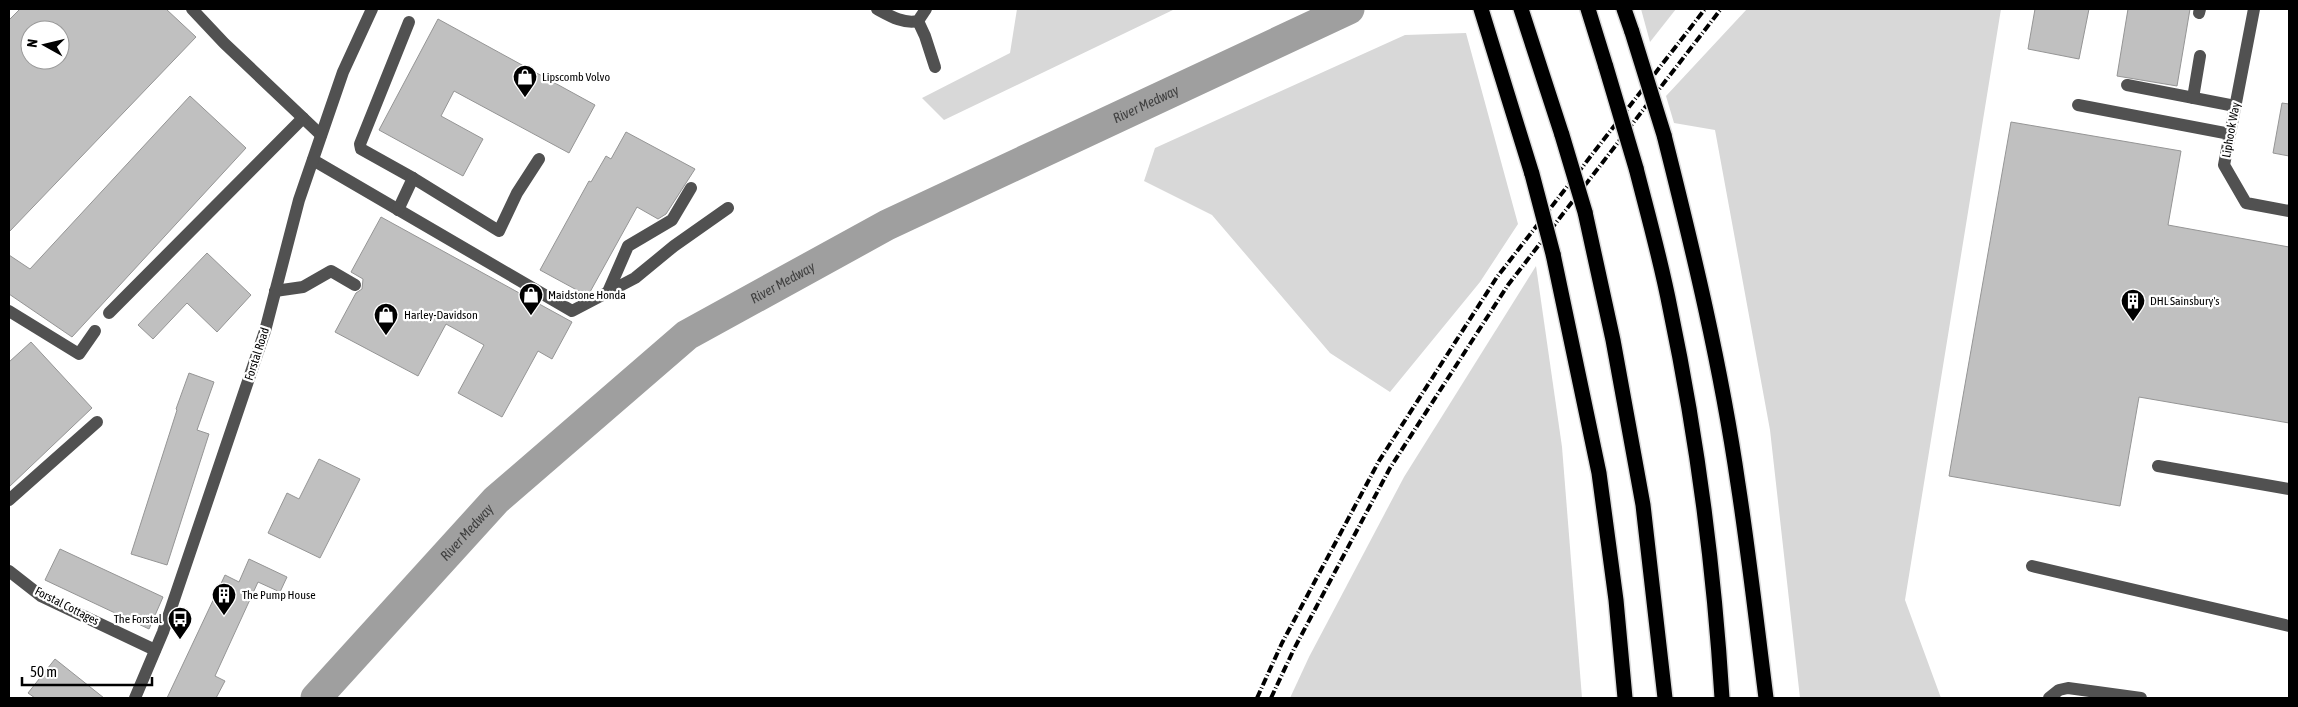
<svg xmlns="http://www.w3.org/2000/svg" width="2298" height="707" viewBox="0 0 2298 707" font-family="'Asap Condensed',sans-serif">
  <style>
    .green { fill: #d8d8d8 }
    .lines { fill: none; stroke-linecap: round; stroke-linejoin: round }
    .river { stroke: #9f9f9f; stroke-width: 31 }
    .building { fill: #c0c0c0; stroke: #959595; fill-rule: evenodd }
    .highway-casing { stroke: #dbdbdb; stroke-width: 18 }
    .minor { stroke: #515151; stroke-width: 12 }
    .highway { stroke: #000; stroke-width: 15 }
    .rail { stroke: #000; stroke-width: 4; stroke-dasharray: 8 2.5 1 2.5; stroke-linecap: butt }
    .highway-bridge-casing { stroke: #dbdbdb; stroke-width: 18; stroke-linecap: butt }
    .highway-bridge { stroke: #000; stroke-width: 15 }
    .labels { text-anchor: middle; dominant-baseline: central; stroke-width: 4.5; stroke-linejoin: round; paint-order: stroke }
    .poi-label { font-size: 12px; fill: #000; stroke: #fff; text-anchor: start }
    .street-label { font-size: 12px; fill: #000; stroke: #fff }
    .water-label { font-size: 14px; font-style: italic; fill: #404040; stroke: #fff }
  </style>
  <rect width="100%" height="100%" fill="#fff"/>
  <g class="green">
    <path d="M1017,9h158l-231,111 -22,-22 88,-45z"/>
    <path d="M1641,9h35l-26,33z"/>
    <path d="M1747,9h254l-96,591 36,98h-141l-30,-268 -55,-300 -41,-7 -8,-27z"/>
    <path d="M1466,33l52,191 -38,58 -90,110 -60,-39 -118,-138 -68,-34 11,-33 250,-113z"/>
    <path d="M1536,266l26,181 20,251h-292l19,-41 95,-180z"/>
  </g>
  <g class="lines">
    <path class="river" id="s1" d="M316,698l180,-198 191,-165 200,-110 462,-216"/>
  </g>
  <g class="building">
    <path d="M20,9h146l30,28 -187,195v-212zM30,30h30v30h-30z"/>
    <path d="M2035,9h54l-10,50 -51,-10z"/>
    <path d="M2128,9h62l-13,77 -60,-10z"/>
    <path d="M438,19l157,86 -26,48 -115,-62 -13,25 42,23 -20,37 -84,-46z"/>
    <path d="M190,96l56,52 -174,189 -63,-43v-39l21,14z"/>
    <path d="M2282,103l7,1v52l-16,-3z"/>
    <path d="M2011,122l170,29 -13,74 121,22v176l-150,-26 -19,109 -171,-30z"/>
    <path d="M626,132l69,37 -29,45 -8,5 -21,-12 -47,85 -4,3 -46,-25 49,-89 2,1 15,-26 5,3z"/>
    <path d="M381,217l191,105 -20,37 -14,-8 -36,66 -44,-24 26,-48 -38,-21 -28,52 -83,-44 21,-39 6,-4 1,-10 -12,-7z"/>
    <path d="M207,253l44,42 -34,37 -30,-29 -34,36 -15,-14z"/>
    <path d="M31,342l61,66 -83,79v-125z"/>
    <path d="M189,373l25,9 -17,48 12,4 -42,131 -36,-11 46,-144 -1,-1z"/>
    <path d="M319,459l41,20 -40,79 -52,-25 19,-40 12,6z"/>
    <path d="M60,549l103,48 -14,32 -104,-49z"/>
    <path d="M249,559l38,18 -7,15 -22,-10 -43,94 10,5 -9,17h-49l58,-123 14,7z"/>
    <path d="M55,659l49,39h-69l-7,-5z"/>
  </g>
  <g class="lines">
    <defs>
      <g id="highway">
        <path d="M1481,9l51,165"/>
        <path d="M1521,9l41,126"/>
        <path d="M1588,9l18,58"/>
        <path d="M1624,9l8,23"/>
        <path d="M1664,135c29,115 57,231 74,349 11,71 19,143 28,214"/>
        <path d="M1636,168c12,47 25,93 34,140 27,129 44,259 52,390"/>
        <path d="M1585,212l28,128 30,165 22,193"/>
        <path d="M1553,254l46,219 17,127 9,98"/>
      </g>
    </defs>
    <use href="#highway" class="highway-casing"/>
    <g class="minor">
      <path d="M192,9l32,34 97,92"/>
      <path d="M877,9c13,7 26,15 41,12l8,-12"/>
      <path d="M2254,9l-30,156 22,38 43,8"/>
      <path d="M2199,13l1,-4"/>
      <path d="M918,21l7,15 10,31"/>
      <path d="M409,22l-49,122 1,5 52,29"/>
      <path d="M2127,85l108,21"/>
      <path d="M2193,98l7,-42"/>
      <path d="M2078,105l152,29"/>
      <path d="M313,160l259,151 63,-33 39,-32 54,-38"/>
      <path d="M398,210l15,-32 86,53 18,-38 22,-34"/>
      <path d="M275,291l28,-4 28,-16 24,14"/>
      <path d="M608,292l20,-46 44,-26 19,-32"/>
      <path d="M9,311l70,43 16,-23"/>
      <path d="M109,313l194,-195"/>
      <path d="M2158,466l131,23"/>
      <path d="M9,500l88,-78"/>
      <path d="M2032,566l257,60"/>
      <path d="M9,571l32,25 114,54"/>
      <path d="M135,698l28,-66 102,-301 34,-131 44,-128 29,-63"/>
      <path d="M2049,698l10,-8 9,-2 73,10"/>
    </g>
    <use href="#highway" class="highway"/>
    <g class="rail">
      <path d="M1257,698l25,-55 97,-182 118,-184 208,-268"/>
      <path d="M1271,698l23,-49 96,-181 118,-183 213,-276"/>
    </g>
    <defs>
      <g id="highway-bridge">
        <path d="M1632,32l32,103"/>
        <path d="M1606,67l30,101"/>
        <path d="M1562,135l23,77"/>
        <path d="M1532,174l21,80"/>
      </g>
    </defs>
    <use href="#highway-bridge" class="highway-bridge-casing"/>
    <use href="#highway-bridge" class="highway-bridge"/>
  </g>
  <defs>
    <symbol id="shop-pin" viewBox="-11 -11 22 30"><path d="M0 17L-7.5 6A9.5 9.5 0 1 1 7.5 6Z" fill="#000" stroke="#fff"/><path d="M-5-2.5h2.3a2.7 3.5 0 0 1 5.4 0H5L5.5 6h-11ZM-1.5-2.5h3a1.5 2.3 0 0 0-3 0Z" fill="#fff"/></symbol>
    <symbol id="building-pin" viewBox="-11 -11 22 30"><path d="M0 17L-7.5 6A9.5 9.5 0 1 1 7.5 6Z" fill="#000" stroke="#fff"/><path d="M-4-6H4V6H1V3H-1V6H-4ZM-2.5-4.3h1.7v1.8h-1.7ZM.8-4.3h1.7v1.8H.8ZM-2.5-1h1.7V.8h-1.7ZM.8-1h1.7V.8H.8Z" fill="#fff"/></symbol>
    <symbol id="bus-pin" viewBox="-11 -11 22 30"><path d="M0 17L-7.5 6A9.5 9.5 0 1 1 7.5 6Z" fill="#000" stroke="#fff"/><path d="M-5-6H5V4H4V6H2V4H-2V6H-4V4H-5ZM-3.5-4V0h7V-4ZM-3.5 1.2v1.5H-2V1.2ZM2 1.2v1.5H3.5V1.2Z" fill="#fff"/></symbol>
  </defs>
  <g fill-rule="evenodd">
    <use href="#shop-pin" x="511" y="63" width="28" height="38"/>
    <use href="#shop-pin" x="517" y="281" width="28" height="38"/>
    <use href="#building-pin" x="2119" y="287" width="28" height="38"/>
    <use href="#shop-pin" x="372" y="301" width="28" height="38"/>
    <use href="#building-pin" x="210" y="581" width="28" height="38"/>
    <use href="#bus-pin" x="166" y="605" width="28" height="38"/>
  </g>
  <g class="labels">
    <g class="poi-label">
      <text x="542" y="77">Lipscomb Volvo</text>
      <text x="548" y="295">Maidstone Honda</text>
      <text x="2150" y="301">DHL Sainsbury's</text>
      <text x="404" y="315">Harley-Davidson</text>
      <text x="242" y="595">The Pump House</text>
      <text x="162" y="619" text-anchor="end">The Forstal</text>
    </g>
    <g class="street-label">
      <text transform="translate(2231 130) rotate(-80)">Liphook Way</text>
      <text transform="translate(257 354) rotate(-72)">Forstal Road</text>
      <text transform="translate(67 606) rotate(27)">Forstal Cottages</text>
    </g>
    <g class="water-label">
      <text stroke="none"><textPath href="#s1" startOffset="1034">River Medway</textPath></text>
      <text stroke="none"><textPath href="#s1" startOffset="629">River Medway</textPath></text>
      <text stroke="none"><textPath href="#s1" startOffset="224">River Medway</textPath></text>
    </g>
  </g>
  <rect width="2298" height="707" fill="none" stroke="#000000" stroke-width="20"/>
  <g transform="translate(45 45) rotate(278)"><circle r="24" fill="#ffffff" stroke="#999999"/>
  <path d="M0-4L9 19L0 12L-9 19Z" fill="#000000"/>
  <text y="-8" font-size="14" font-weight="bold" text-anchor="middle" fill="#000000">N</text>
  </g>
  <path d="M22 677v8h130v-8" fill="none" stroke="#000000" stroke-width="2.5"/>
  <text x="30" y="677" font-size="15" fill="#000000" stroke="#ffffff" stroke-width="4" paint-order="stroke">50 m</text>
</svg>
